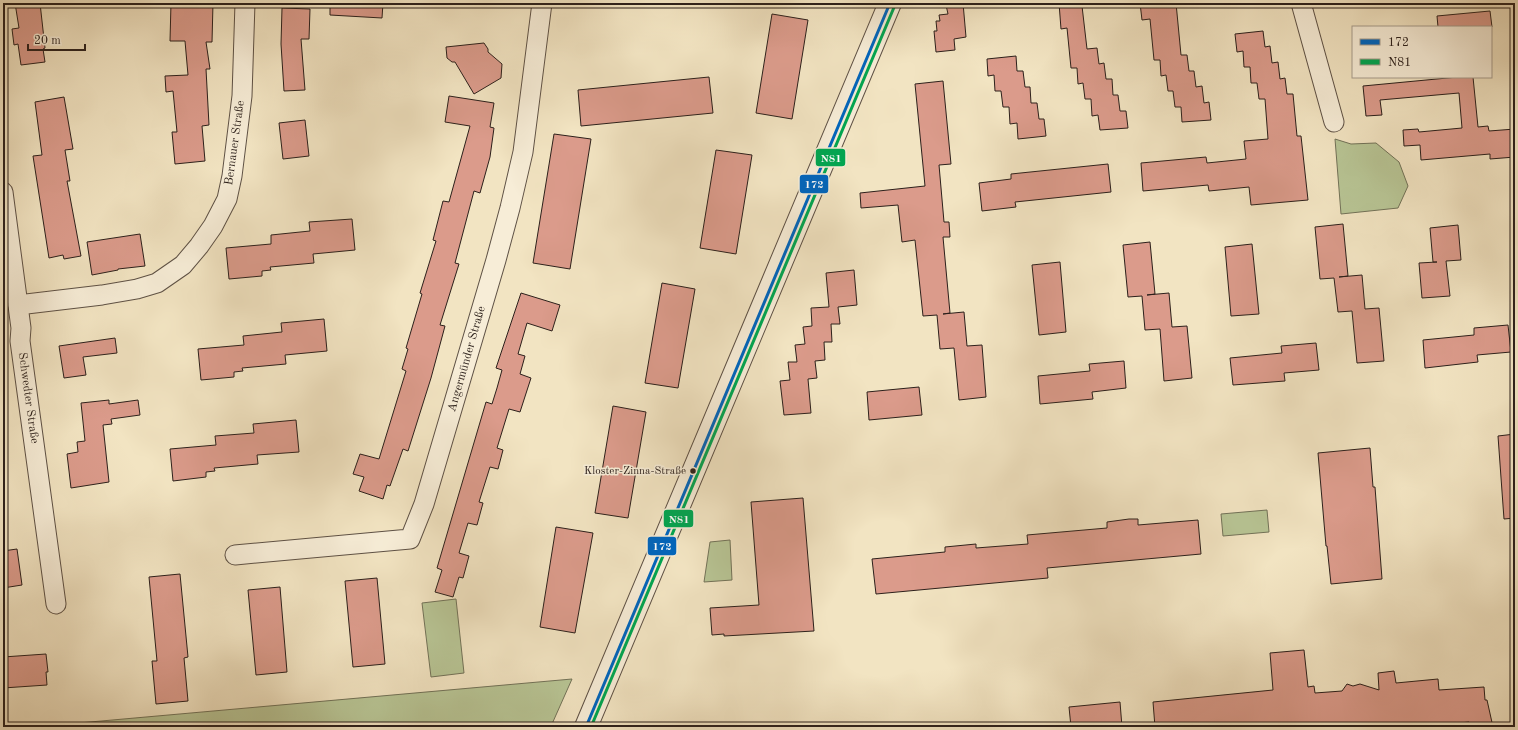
<svg xmlns="http://www.w3.org/2000/svg" width="1518" height="730" viewBox="0 0 1518 730" font-family="'Old Standard TT',serif">
  <style>
    .green { fill: #b8c595; stroke: #727258 }
    .building { fill: #db9b8b; stroke: #2c201b }
    .lines { fill: none; stroke-linecap: round; stroke-linejoin: round }
    .minor-casing { stroke: #5e5145; stroke-width: 21 }
    .tertiary-casing { stroke: #5e5145; stroke-width: 24 }
    .minor { stroke: #f7edd7; stroke-width: 19 }
    .tertiary { stroke: #f7edd7; stroke-width: 22 }
    .bus-1-casing { stroke: #f7edd7; stroke-width: 6 }
    .bus-2-casing { stroke: #f7edd7; stroke-width: 6 }
    .bus-1 { stroke: #0065bd; stroke-width: 3 }
    .bus-2 { stroke: #00a651; stroke-width: 3 }
    .bus-dot { fill: #2c201b; stroke: #f7edd7; stroke-width: 1.5 }
    .labels { text-anchor: middle; dominant-baseline: central; stroke-width: 3; stroke-linejoin: round; paint-order: stroke }
    .bus-label { font-size: 11px; fill: #2c201b; stroke: #f7edd7; text-anchor: end }
    .street-label { font-size: 12px; fill: #2c201b; stroke: #f7edd7 }
    .line-badge { stroke: #f7edd7; stroke-width: 1.5 }
    .badge-label { font-size: 11px; text-anchor: middle; font-weight: bold; fill: #fff }
  </style>
  <rect width="100%" height="100%" fill="#f2e4c2"/>
  <filter id="stains"><feTurbulence type="fractalNoise" baseFrequency=".005" numOctaves="4"/><feColorMatrix values="0 0 0 0 .2 0 0 0 0 .09 0 0 0 0 .02 0 0 0 .5 -.17"/></filter>
  <radialGradient id="worn" r=".72"><stop offset=".6" stop-color="#630" stop-opacity="0"/><stop offset="1" stop-color="#630" stop-opacity=".3"/></radialGradient>
  <g class="green">
    <path d="M1335,139l16,5 25,-1 23,19 9,24 -10,22 -57,6z"/>
    <path d="M1267,510l2,22 -46,4 -2,-22z"/>
    <path d="M730,540l2,40 -28,2 6,-40z"/>
    <path d="M456,599l8,74 -33,4 -9,-74z"/>
    <path d="M572,679l-20,45 -34,3h-484z"/>
  </g>
  <g class="building">
    <path d="M15,3h25l5,45 -2,1 2,13 -24,3 -3,-21 -4,1 -2,-16 7,-1z"/>
    <path d="M171,3h42l-1,39h-6l4,27h-4l3,56 -7,1 3,35 -30,3 -3,-32h5l-4,-41 -7,1 -1,-16 23,-1 -3,-34h-15z"/>
    <path d="M330,3h53l-1,15 -52,-3z"/>
    <path d="M963,3l3,34 -12,2 1,11 -19,2 -2,-21h3l-1,-10h4l-1,-6 9,-1 -2,-9z"/>
    <path d="M1059,3h21v3h2l5,43 10,-1 2,16 5,-1 2,16h6l1,16h5l2,16h6l2,17 -28,2 -2,-15 -6,1 -1,-17h-6l-2,-16 -5,1 -1,-16h-6l-4,-40 -6,1z"/>
    <path d="M1140,3h36l5,52h6l2,16h5l2,16 6,-1 2,17 5,-1 2,18 -29,2 -1,-15h-6l-2,-16h-5l-2,-16 -5,1 -1,-16h-6l-4,-41 -8,1z"/>
    <path d="M282,8l28,1 -1,30h-8l4,51 -21,1 -3,-47z"/>
    <path d="M1490,11l2,16h-54l-1,-11z"/>
    <path d="M772,14l36,6 -16,99 -36,-6z"/>
    <path d="M1263,31l2,16 5,-1 2,17 6,-1 2,17 5,-1 2,16h6l4,42h4l7,64 -57,5 -2,-18 -40,4 -1,-6 -65,6 -2,-28 65,-6 1,6 39,-4 -2,-18 24,-2 -3,-40h-6l-2,-16h-6l-1,-16h-6l-1,-16 -6,1 -2,-18z"/>
    <path d="M484,43l4,6v3l14,12 -1,14 -27,16 -19,-32h-3l-5,-4 -1,-11z"/>
    <path d="M1016,56l1,15h6l2,16h5l1,16h6l2,16h5l2,17 -28,3 -1,-16 -7,1 -1,-17h-6l-2,-16h-6l-1,-16 -6,1 -1,-17z"/>
    <path d="M709,77l4,36 -132,13 -3,-36z"/>
    <path d="M1458,77h15l5,50 10,-1 1,5 26,-2v28l-25,2v-5l-69,6 -1,-15 -16,1 -1,-16 15,-1 1,3 43,-4 -3,-35 -79,7 2,15 -16,1 -3,-30z"/>
    <path d="M943,81l8,83 -12,1 5,57h5l1,15h-7l7,76 -7,1 21,-2 3,34 15,-1 4,52 -27,3 -5,-52 -14,1 -3,-34 -14,1 -8,-76 -13,2 -4,-37 -37,3 -1,-15 65,-7 -10,-102z"/>
    <path d="M449,96l45,7 -4,24 4,1 -4,29 -10,36 -6,-2 -19,72 4,1 -19,61 5,1 -14,52 -23,73 -5,-2 -13,37 -3,-1 -4,14 -24,-8 5,-14 -11,-3 7,-20 19,5 27,-88 -4,-2 6,-20 -2,-1 16,-54 -2,-1 16,-52 -3,-1 10,-39 6,1 21,-76 -25,-4z"/>
    <path d="M64,97l9,52 -8,1 5,31h-3l14,75 -17,3 -1,-4 -14,3 -16,-102 9,-1 -7,-53z"/>
    <path d="M305,120l4,36 -26,3 -4,-36z"/>
    <path d="M554,134l37,5 -21,130 -37,-6z"/>
    <path d="M716,150l36,5 -16,99 -36,-6z"/>
    <path d="M1108,164l3,28 -96,10 1,5 -34,4 -3,-28 32,-4v-5z"/>
    <path d="M352,219l3,31 -42,4 1,9 -44,4 1,3 -9,1v5l-33,3 -3,-31 45,-4v-9l39,-4 -1,-9z"/>
    <path d="M1343,224l5,52 -9,1 23,-2 3,34 14,-1 5,53 -27,2 -5,-52 -14,1 -4,-34 -14,1 -5,-52z"/>
    <path d="M1458,225l3,35 -15,1 4,35 -28,2 -3,-35 18,-1h-4l-3,-34z"/>
    <path d="M140,234l5,32 -27,3v1l-26,5 -5,-33z"/>
    <path d="M1150,242l5,52 -8,1 22,-2 3,34 15,-1 5,52 -28,3 -4,-52 -15,1 -3,-34 -14,1 -5,-52z"/>
    <path d="M1252,244l7,70 -28,2 -6,-69z"/>
    <path d="M1060,262l6,70 -27,3 -7,-70z"/>
    <path d="M854,270l3,35 -19,2 2,17h-9l1,18h-8l1,18 -10,1 2,17 -9,1 3,34 -27,2 -4,-34 10,-1 -2,-18h9l-2,-17 10,-1 -2,-17 9,-1 -1,-18 18,-1 -3,-34z"/>
    <path d="M662,283l33,6 -17,99 -33,-5z"/>
    <path d="M521,293l39,12 -8,26 -25,-8 -9,31 7,2 -5,18 11,4 -11,34 -11,-3 -12,39 6,2 -5,19 -8,-2 -11,35 4,1 -6,22 -9,-2 -9,30 10,3 -6,22 -4,-1 -6,20 -18,-5 7,-22 -5,-2 49,-166 6,2 5,-16 5,-18 -6,-2z"/>
    <path d="M324,319l3,32 -42,4 1,9 -44,4 1,3 -9,1v5l-33,3 -3,-31 46,-4 -1,-9 39,-4 -1,-9z"/>
    <path d="M1508,325l3,27 -34,3 1,7 -53,6 -2,-28 51,-5v-7z"/>
    <path d="M115,338l2,15 -34,4 3,18 -22,3 -5,-32z"/>
    <path d="M1316,343l3,27 -35,3 1,8 -52,4 -3,-27 52,-5 -1,-7z"/>
    <path d="M1124,361l2,27 -34,4 1,7 -53,5 -2,-28 52,-5 -1,-7z"/>
    <path d="M919,387l3,28 -53,5 -2,-28z"/>
    <path d="M109,400v4l29,-4 2,15 -29,4 1,5 -9,1 6,57 -38,6 -4,-34 11,-2 -1,-10 8,-1 -4,-38z"/>
    <path d="M613,406l33,6 -18,106 -33,-5z"/>
    <path d="M296,420l3,32 -42,3 1,9 -44,4 1,3 -9,1v5l-33,4 -3,-32 46,-4 -1,-9 39,-3 -1,-9z"/>
    <path d="M1515,434v84l-11,1 -6,-83z"/>
    <path d="M1370,448l3,39h2l7,92 -51,5 -4,-38h-1l-8,-93z"/>
    <path d="M803,498l11,133 -90,5v-2l-12,1 -2,-27 49,-3 -8,-103z"/>
    <path d="M1129,519h9v6l60,-5 3,34 -154,14 1,10 -172,16 -4,-35 73,-7v-5l31,-3v4l52,-4 -1,-9 80,-7v-6z"/>
    <path d="M556,527l37,6 -18,100 -35,-6z"/>
    <path d="M17,549l5,36 -19,3v-37z"/>
    <path d="M180,574l8,83 -4,1 4,43 -32,3 -4,-43h5l-8,-84z"/>
    <path d="M377,578l8,86 -32,3 -8,-86z"/>
    <path d="M280,587l7,85 -31,3 -8,-85z"/>
    <path d="M1304,650l4,37 6,-1 1,7 27,-2 5,-7 6,2 7,-2 19,6 -1,-17 16,-2 2,12 42,-4 1,11 45,-3 1,13h2l6,27h-25l1,-5 -47,5h-267l-2,-25 120,-12 -3,-37z"/>
    <path d="M46,654l2,18h-2l1,13 -44,3v-31z"/>
    <path d="M1120,702l2,25h-51l-2,-20z"/>
  </g>
  <g class="lines">
    <defs>
      <g id="minor">
        <path d="M1301,3l33,119"/>
        <path d="M3,192l18,136 -1,13 36,263"/>
        <path d="M18,305l84,-10 35,-6 20,-6 26,-18 16,-19 14,-20 14,-27 5,-23 10,-80 3,-93"/>
        <path d="M235,555l175,-16 14,-35 72,-244 14,-52 13,-56 19,-149"/>
      </g>
      <path id="tertiary" d="M586,727l304,-724"/>
    </defs>
    <use href="#minor" class="minor-casing"/>
    <use href="#tertiary" class="tertiary-casing"/>
    <use href="#minor" class="minor"/>
    <use href="#tertiary" class="tertiary"/>
    <defs>
      <path id="bus-1" d="M586,727l304,-724"/>
      <path id="bus-2" d="M591,727l304,-722"/>
    </defs>
    <use href="#bus-1" class="bus-1-casing"/>
    <use href="#bus-2" class="bus-2-casing"/>
    <use href="#bus-1" class="bus-1"/>
    <use href="#bus-2" class="bus-2"/>
  </g>
  <circle class="bus-dot" cx="693" cy="471" r="3.5"/>
  <g class="labels">
    <g class="bus-label">
      <text x="686" y="471">Kloster-Zinna-Straße</text>
    </g>
    <g class="street-label">
      <text transform="translate(235 143) rotate(-82)">Bernauer Straße</text>
      <text transform="translate(467 359) rotate(-74)">Angermünder Straße</text>
      <text transform="translate(28 398) rotate(82)">Schwedter Straße</text>
    </g>
  </g>
  <g class="line-badge">
    <rect x="815" y="148" width="31" height="19" rx="4" fill="#00a651"/>
    <rect x="799" y="174" width="30" height="20" rx="4" fill="#0065bd"/>
    <rect x="663" y="509" width="31" height="19" rx="4" fill="#00a651"/>
    <rect x="647" y="536" width="30" height="20" rx="4" fill="#0065bd"/>
  </g>
  <g class="badge-label">
    <text x="831" y="162">N81</text>
    <text x="814" y="188">172</text>
    <text x="679" y="523">N81</text>
    <text x="662" y="550">172</text>
  </g>
  <rect width="1518" height="730" fill="none" stroke="#f2e4c2" stroke-width="16"/>
  <rect x="4" y="4" width="1510" height="722" fill="none" stroke="#2c201b" stroke-width="2"/>
  <rect x="8" y="8" width="1502" height="714" fill="none" stroke="#2c201b"/>
  <rect x="1352" y="26" width="140" height="52" fill="#f7edd7" stroke="#a69b8c"/>
  <rect x="1360" y="39" width="20" height="6" fill="#0065bd" stroke="#a69b8c"/>
  <text x="1388" y="46" font-size="12" fill="#2c201b">172</text>
  <rect x="1360" y="59" width="20" height="6" fill="#00a651" stroke="#a69b8c"/>
  <text x="1388" y="66" font-size="12" fill="#2c201b">N81</text>
  <path d="M28 44v6h57v-6" fill="none" stroke="#2c201b" stroke-width="2"/>
  <text x="34" y="44" font-size="12" fill="#2c201b" stroke="#f7edd7" stroke-width="3" paint-order="stroke">20 m</text>
  <rect width="100%" height="100%" filter="url(#stains)"/>
  <rect width="100%" height="100%" fill="url(#worn)"/>
</svg>
